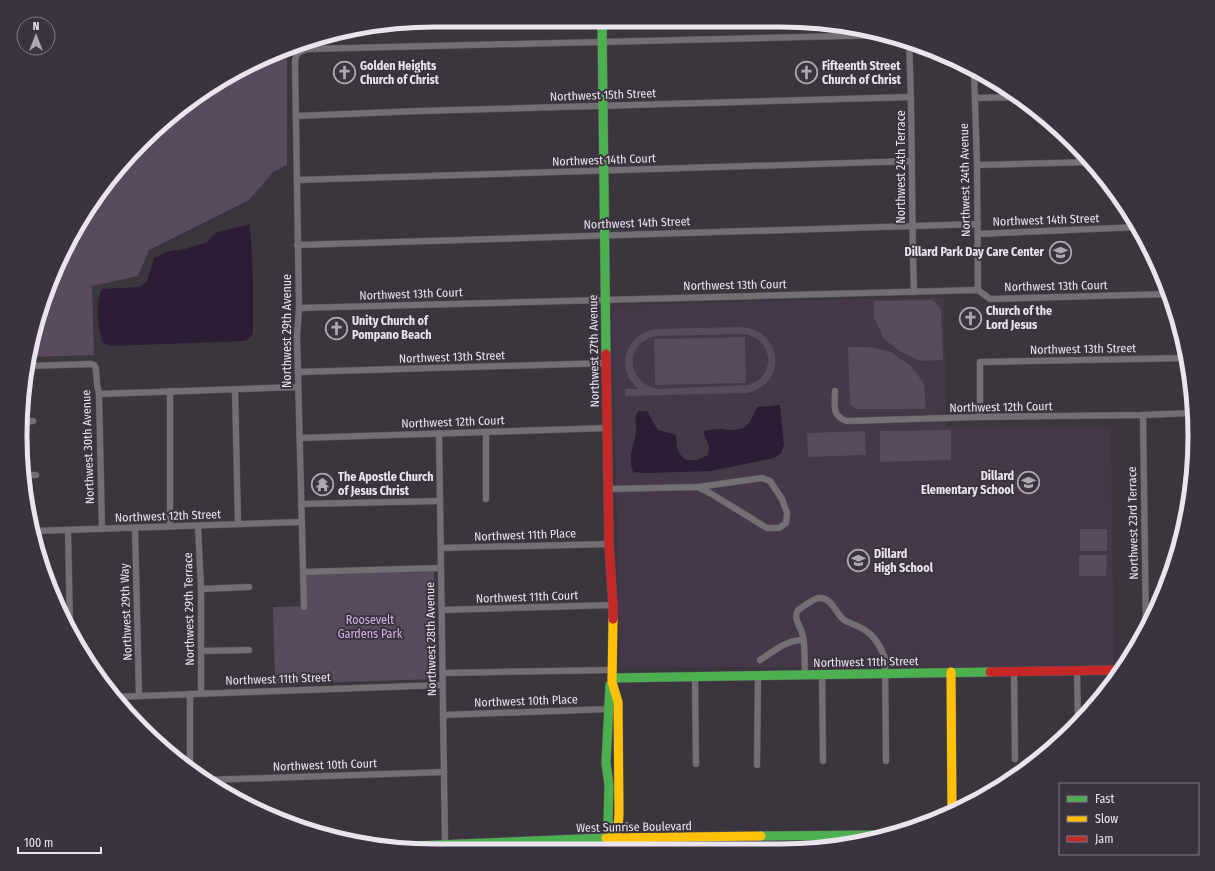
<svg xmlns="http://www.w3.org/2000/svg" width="1215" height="871" viewBox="0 0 1215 871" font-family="'Fira Sans Condensed',sans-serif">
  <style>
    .built { fill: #443849 }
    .green { fill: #584b5d; fill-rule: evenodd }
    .water { fill: #2c1d34 }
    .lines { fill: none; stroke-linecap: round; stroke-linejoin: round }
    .street-casing { stroke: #575259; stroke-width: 7 }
    .fast-casing { stroke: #575259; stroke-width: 10 }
    .slow-casing { stroke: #575259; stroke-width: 10 }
    .jam-casing { stroke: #575259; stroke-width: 10 }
    .street { stroke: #736f75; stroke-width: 6 }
    .fast { stroke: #4caf50; stroke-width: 9 }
    .slow { stroke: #ffc107; stroke-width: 9 }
    .jam { stroke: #c62828; stroke-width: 9 }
    .labels { text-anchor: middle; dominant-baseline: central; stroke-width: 4; stroke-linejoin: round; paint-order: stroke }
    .poi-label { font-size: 12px; font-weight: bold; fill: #eae5ed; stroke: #3c3340; text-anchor: start }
    .street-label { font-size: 12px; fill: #eae5ed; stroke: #3c3340 }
    .park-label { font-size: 12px; fill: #d3b0e4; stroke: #3c3340 }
    .rim { fill: none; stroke: #eae5ed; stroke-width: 5 }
  </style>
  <rect width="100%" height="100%" fill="#3b363d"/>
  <path class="built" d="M944,297l2,130h165l3,240h-494l-8,-362z"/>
  <g class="green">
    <path d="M287,48v117l-14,7 -24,28 -100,50 -11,26 -46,10 2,69 -66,2 6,-29 29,-76 60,-90 82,-72 71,-38z"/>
    <path d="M933,300l8,9 2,51 -23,1 -21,-10 -15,-12 -10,-22v-16z"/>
    <path d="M737,327c46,-1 52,57 10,66l-122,3v-7h13c-4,-5 -9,-9 -11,-16 -7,-21 7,-40 28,-44zM746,334c28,8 30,41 3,51l-92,4c-33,-8 -32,-49 1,-53z"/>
    <path d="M745,337l1,46 -91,2 -1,-46z"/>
    <path d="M848,347h22l21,5 21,15 12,17 2,25h-70l-6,-5z"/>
    <path d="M951,430v30l-71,2v-31z"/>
    <path d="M865,431l1,24 -58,2 -1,-24z"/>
    <rect x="1080" y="529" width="27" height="22"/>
    <path d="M1079,555h28l-1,21h-27z"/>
    <path d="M434,572l3,107 -162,5 -2,-77 34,-1 -1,-31z"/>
  </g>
  <g class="water">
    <path d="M250,224l3,55v55l-7,7 -136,5 -8,-4c-4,-16 -7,-38 0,-53l37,-2 8,-5 7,-24 16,-7 15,-2 9,-3 12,-3 9,-10z"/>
    <path d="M780,405l4,40 -3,8 -7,5 -63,13 -65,2 -13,-1c-6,-18 2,-26 3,-42 0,-9 -2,-11 2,-19h9l11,19 18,5c1,12 0,17 10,25h11l11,-5c4,-14 -4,-13 -4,-24 5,-1 11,-2 16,-2 10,1 21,3 28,-5 4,-4 6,-12 10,-17z"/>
  </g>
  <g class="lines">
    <defs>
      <g id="street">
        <path d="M909,43c4,83 2,166 5,249"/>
        <path d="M974,69l3,96 1,125"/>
        <path d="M975,98l42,-1"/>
        <path d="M296,116l123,-5 492,-14"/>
        <path d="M977,165l115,-3"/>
        <path d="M297,180l615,-19"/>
        <path d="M978,234l161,-7"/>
        <path d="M297,245l681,-21"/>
        <path d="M299,308l679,-18 12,9 179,-5"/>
        <path d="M27,366l64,-2 3,1 2,4 1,15 2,10 3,135"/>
        <path d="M298,372l309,-9"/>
        <path d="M235,389l3,135"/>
        <path d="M170,391v135"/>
        <path d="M835,391c0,14 -4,25 12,30l133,-4 163,-2 49,-2"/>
        <path d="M99,394l199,-7"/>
        <path d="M1143,415l3,214"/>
        <path d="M980,417v-55l206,-4"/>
        <path d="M24,422l9,-1"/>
        <path d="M486,432v67"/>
        <path d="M439,433l6,411"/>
        <path d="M300,438l307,-10"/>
        <path d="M24,475h12"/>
        <path d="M608,489l90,-2 64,-9 8,3 12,18 5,14 -1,10 -7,5h-12l-57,-35 -12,-6"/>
        <path d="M301,504l139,-3"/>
        <path d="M198,526l3,63v104"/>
        <path d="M135,528l4,168"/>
        <path d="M68,530l2,99"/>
        <path d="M35,531l267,-9"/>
        <path d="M441,548l168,-4"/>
        <path d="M303,572l138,-4"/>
        <path d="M201,589l48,-2"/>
        <path d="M304,607l-7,-271 2,-28 -4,-246c1,-9 4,-11 13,-13l577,-14"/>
        <path d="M442,610l171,-5"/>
        <path d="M201,651l48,-1"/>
        <path d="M760,660c14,-9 28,-21 44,-20"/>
        <path d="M1077,671l1,51"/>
        <path d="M1014,672l1,87"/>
        <path d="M443,673l168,-3"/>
        <path d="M805,674c-1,-13 1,-28 -3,-41 -2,-7 -9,-15 -4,-23 5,-3 16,-12 21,-12 13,-1 16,15 25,22 7,4 16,6 22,11 10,6 15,17 19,27l1,103"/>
        <path d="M822,674l1,87"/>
        <path d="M695,677l1,87"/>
        <path d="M113,697l330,-12"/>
        <path d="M443,715l166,-6"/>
        <path d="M757,765l1,-90"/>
        <path d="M190,770v-76"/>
        <path d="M206,780l238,-8"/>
      </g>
      <g id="fast">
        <path d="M602,20l4,334"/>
        <path d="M612,678l378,-6"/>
        <path d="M610,685l-4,78 3,22 -1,36 7,17"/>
        <path d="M761,836l119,-1"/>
        <path d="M389,847l217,-9"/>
      </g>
      <g id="slow">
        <path d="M613,619l-1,63 6,20 1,111 -1,17 -3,8 -1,11"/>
        <path d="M951,672l1,141"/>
        <path d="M606,838l155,-2"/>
      </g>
      <g id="jam">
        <path d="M606,354l3,190 4,61v14"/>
        <path d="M990,672l131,-2"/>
      </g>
    </defs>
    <use href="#street" class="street-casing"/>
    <use href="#fast" class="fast-casing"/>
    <use href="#slow" class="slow-casing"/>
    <use href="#jam" class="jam-casing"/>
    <use href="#street" class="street"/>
    <use href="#fast" class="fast"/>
    <use href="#slow" class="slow"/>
    <use href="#jam" class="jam"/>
  </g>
  <defs>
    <symbol id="church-ring" viewBox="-11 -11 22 22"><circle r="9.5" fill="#3c3340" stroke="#ada8af" stroke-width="1.5"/><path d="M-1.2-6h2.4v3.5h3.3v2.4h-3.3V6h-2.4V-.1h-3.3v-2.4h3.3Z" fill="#ada8af"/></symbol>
    <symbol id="school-ring" viewBox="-11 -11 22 22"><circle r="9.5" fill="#3c3340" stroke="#ada8af" stroke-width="1.5"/><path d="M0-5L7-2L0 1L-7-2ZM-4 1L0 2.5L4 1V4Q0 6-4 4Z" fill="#ada8af"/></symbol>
    <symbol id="temple-ring" viewBox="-11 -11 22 22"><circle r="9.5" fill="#3c3340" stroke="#ada8af" stroke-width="1.5"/><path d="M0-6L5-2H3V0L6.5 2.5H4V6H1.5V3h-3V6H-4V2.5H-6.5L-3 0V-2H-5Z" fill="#ada8af"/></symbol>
  </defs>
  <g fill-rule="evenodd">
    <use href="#church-ring" x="332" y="60" width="25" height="25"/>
    <use href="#church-ring" x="794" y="60" width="25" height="25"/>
    <use href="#school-ring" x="1048" y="240" width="25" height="25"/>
    <use href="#church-ring" x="958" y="306" width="25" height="25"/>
    <use href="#church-ring" x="324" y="316" width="25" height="25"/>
    <use href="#school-ring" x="1016" y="470" width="25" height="25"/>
    <use href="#temple-ring" x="310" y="472" width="25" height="25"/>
    <use href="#school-ring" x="846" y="548" width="25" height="25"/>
  </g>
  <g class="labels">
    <g class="poi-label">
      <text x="360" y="66">Golden Heights<tspan x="360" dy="14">Church of Christ</tspan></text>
      <text x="822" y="66">Fifteenth Street<tspan x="822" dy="14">Church of Christ</tspan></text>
      <text x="1044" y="252" text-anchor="end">Dillard Park Day Care Center</text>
      <text x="986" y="311">Church of the<tspan x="986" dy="14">Lord Jesus</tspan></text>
      <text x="352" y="321">Unity Church of<tspan x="352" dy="14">Pompano Beach</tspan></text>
      <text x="1014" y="476" text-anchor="end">Dillard<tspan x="1014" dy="14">Elementary School</tspan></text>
      <text x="338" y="477">The Apostle Church<tspan x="338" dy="14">of Jesus Christ</tspan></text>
      <text x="874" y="554">Dillard<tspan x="874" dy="14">High School</tspan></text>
    </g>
    <g class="street-label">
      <text transform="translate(603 95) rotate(-2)">Northwest 15th Street</text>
      <text transform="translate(604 160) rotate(-2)">Northwest 14th Court</text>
      <text transform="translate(901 167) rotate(-90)">Northwest 24th Terrace</text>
      <text transform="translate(965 180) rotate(-91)">Northwest 24th Avenue</text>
      <text transform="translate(1046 220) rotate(-2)">Northwest 14th Street</text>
      <text transform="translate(637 223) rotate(-2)">Northwest 14th Street</text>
      <text transform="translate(735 285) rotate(-1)">Northwest 13th Court</text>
      <text transform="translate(1056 286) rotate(-1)">Northwest 13th Court</text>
      <text transform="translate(411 294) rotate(-2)">Northwest 13th Court</text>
      <text transform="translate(287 331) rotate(-90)">Northwest 29th Avenue</text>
      <text transform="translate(1083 349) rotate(-1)">Northwest 13th Street</text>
      <text transform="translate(594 351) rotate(-91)">Northwest 27th Avenue</text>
      <text transform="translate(452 357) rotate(-2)">Northwest 13th Street</text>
      <text transform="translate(1001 407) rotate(-1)">Northwest 12th Court</text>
      <text transform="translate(453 422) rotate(-2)">Northwest 12th Court</text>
      <text transform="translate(88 447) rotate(-92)">Northwest 30th Avenue</text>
      <text transform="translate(168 516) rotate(-2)">Northwest 12th Street</text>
      <text transform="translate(1133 523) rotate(-91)">Northwest 23rd Terrace</text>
      <text transform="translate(525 535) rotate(-2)">Northwest 11th Place</text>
      <text transform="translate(527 597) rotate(-2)">Northwest 11th Court</text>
      <text transform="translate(189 609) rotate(-91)">Northwest 29th Terrace</text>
      <text transform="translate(126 612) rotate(-92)">Northwest 29th Way</text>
      <text transform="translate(431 639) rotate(-91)">Northwest 28th Avenue</text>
      <text transform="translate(866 662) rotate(-1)">Northwest 11th Street</text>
      <text transform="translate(278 679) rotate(-2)">Northwest 11th Street</text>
      <text transform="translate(526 701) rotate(-2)">Northwest 10th Place</text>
      <text transform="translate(325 765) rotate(-2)">Northwest 10th Court</text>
      <text transform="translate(634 827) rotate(-1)">West Sunrise Boulevard</text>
    </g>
    <g class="park-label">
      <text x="370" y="620">Roosevelt<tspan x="370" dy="14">Gardens Park</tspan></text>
    </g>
  </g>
  <path d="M0 0H1215V871H0ZM435 27H780A408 408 0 0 1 1188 435V436A408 408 0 0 1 780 844H435A408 408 0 0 1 27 436V435A408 408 0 0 1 435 27Z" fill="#3c3340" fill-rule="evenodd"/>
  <path class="rim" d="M435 27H780A408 408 0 0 1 1188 435V436A408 408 0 0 1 780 844H435A408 408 0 0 1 27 436V435A408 408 0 0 1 435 27Z"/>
  <rect x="1059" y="783" width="140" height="72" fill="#3c3340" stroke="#827a85"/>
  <rect x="1067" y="796" width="20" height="6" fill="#4caf50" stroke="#827a85"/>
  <text x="1095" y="803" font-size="12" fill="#eae5ed">Fast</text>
  <rect x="1067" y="816" width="20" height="6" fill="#ffc107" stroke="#827a85"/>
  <text x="1095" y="823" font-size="12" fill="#eae5ed">Slow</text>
  <rect x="1067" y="836" width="20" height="6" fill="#c62828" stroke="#827a85"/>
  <text x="1095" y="843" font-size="12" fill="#eae5ed">Jam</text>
  <g transform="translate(36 36)"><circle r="19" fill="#3c3340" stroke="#827a85"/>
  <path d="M0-3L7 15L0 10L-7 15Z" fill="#ada8af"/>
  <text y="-6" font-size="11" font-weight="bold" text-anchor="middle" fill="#eae5ed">N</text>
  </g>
  <path d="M18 847v6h83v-6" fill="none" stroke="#eae5ed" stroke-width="2"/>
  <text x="24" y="847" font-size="12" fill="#eae5ed" stroke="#3c3340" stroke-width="3" paint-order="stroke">100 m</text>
</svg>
